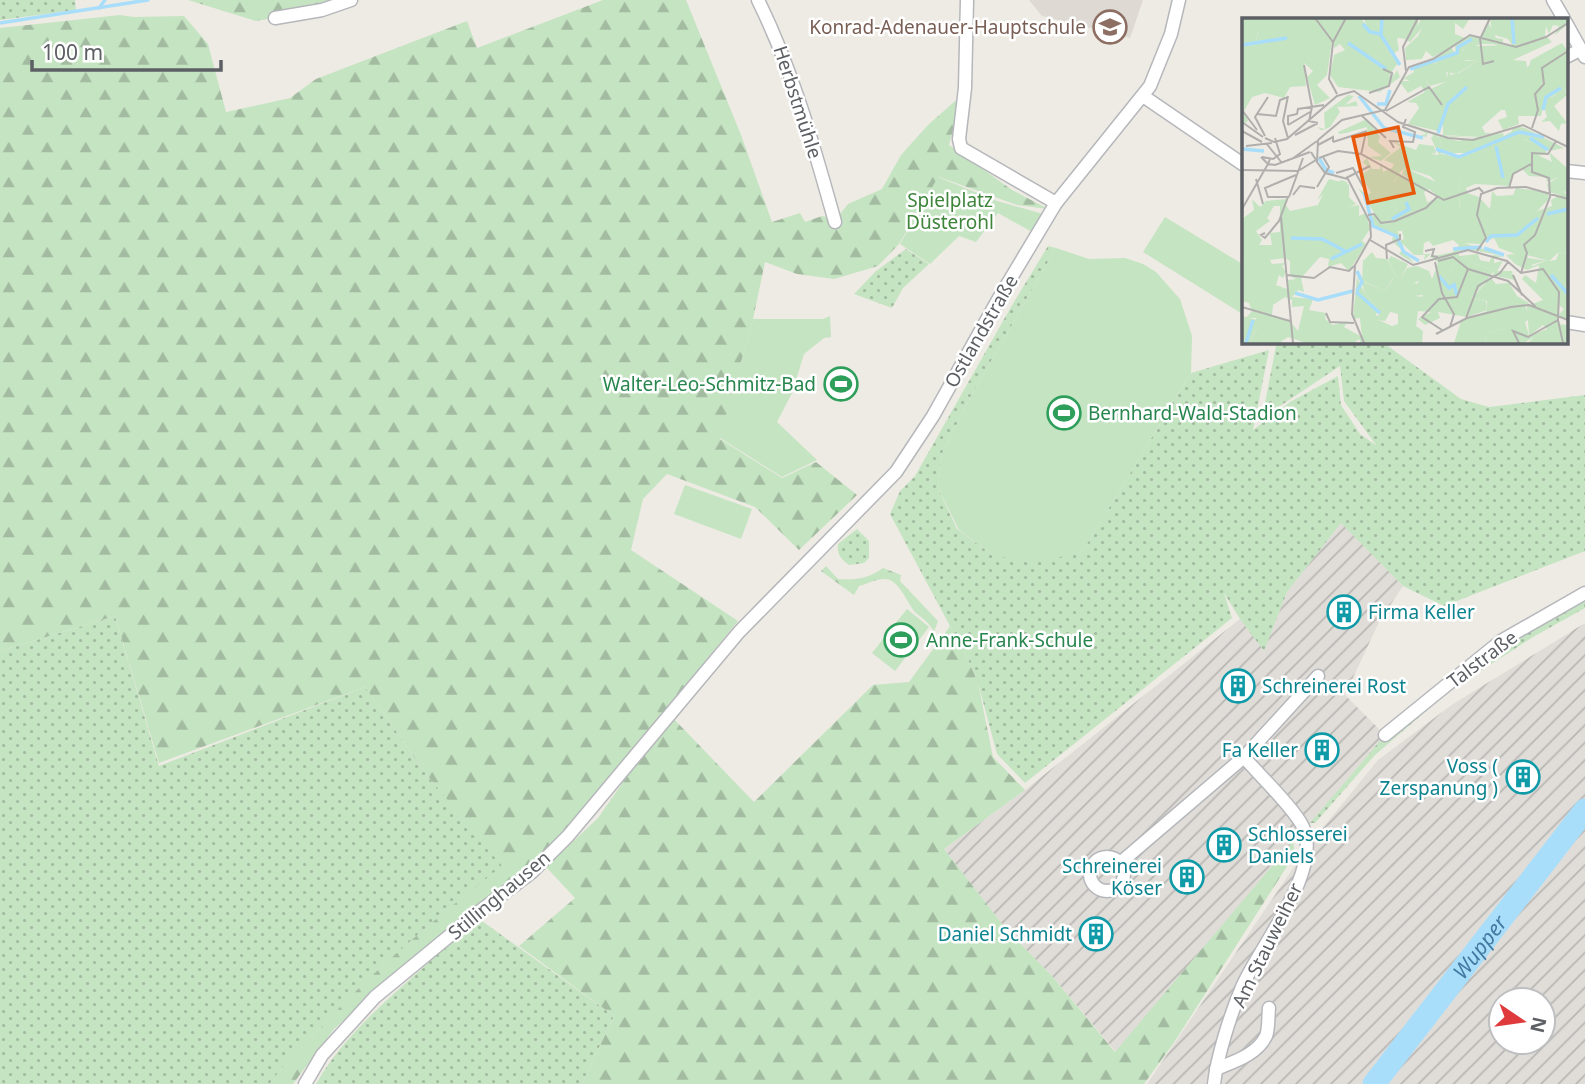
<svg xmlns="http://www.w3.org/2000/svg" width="1585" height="1084" viewBox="0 0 1585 1084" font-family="'Noto Sans',sans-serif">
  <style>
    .industrial { fill: url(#industrial-furrows); fill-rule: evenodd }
    .education { fill: #dedad3 }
    .grass { fill: url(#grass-dots) }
    .forest { fill: url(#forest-firs) }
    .green { fill: #c5e4c2 }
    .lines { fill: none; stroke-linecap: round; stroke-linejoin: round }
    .stream { stroke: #a9defa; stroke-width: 3.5 }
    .river { stroke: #a9defa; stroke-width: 23 }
    .minor-casing { stroke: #b5b7bb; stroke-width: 15 }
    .minor { stroke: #fff; stroke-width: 12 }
    .labels { text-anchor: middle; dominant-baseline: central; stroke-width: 5; stroke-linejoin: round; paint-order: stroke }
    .education-label { font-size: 19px; fill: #785e54; stroke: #fff; text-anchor: end }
    .street-label { font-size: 19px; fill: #5c6064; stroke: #fff }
    .park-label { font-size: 19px; fill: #3e843b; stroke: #fff }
    .leisure-label { font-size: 19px; fill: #27864d; stroke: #fff; text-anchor: start }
    .culture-label { font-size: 19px; fill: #0d838f; stroke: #fff; text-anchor: end }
    .water-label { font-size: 21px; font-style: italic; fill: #437aa2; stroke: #fff }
    .inset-river { fill: none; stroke: #a9defa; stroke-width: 3.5 }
    .inset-road { fill: none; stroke: #b0afad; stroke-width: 2 }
    .view { fill: #e8590c; fill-opacity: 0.15; stroke: #e8590c; stroke-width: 3.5 }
    .inset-edge { fill: none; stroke: #5c6064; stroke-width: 3.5 }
  </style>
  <defs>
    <pattern id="industrial-furrows" width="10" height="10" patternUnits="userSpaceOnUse" patternTransform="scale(1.75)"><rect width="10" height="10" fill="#e0ddd9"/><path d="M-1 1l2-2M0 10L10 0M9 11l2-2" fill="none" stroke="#b9b7b4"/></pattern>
    <pattern id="grass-dots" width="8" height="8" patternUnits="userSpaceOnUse" patternTransform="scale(1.75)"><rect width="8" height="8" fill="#c5e4c2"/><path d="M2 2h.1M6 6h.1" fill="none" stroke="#a3bca1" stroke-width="1.8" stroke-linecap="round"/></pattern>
    <pattern id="forest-firs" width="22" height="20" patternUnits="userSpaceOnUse" patternTransform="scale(1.75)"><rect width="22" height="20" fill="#c5e4c2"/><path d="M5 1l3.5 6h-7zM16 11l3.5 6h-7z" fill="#a3bca1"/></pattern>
  </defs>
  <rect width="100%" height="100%" fill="#eeebe4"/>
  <g class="industrial">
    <path d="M1341,522l62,64 -24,36 -34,73 40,40 -269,317 -64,-76 -46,-47 -62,-80 81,-59 215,-171 24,31 23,-58z"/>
    <path d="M1585,623v461h-438l161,-238 70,-86 75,-56zM1501,1000h42v42h-42z"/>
  </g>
  <path class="education" d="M1029,0h114l-13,38 -88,-22z"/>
  <g class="grass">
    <path d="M0,0h75l1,10 -76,10z"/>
    <path d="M1048,246l8,2 -86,150 -28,56 -4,34 19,41 37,27 88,-4 109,-179 78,-23 -16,80 37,-28 48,-26 3,29 19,29 16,11 -32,-44 -4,-35 -78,52 15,-77h104l80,58 28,8 96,-12v156l-141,55 -41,-20 -62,-63 -54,69 -23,59 -24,-32 -16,-26 8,25 -207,165 -28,-29 -19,-71 -17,-40 -11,-17 -60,-112 10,-23 15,-15 96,-169z"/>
    <path d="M906,249l23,15 -26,24 -11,20 -38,-14 22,-23z"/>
    <path d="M857,529l12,12v17l-5,5 -15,2c-7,-5 -13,-11 -11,-21z"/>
    <path d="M1585,593v15l-52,29 -68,44 -8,-5z"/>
    <path d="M115,616l44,150 206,-79 62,88 76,91c-68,53 -132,106 -190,170 -14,15 -32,31 -43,48h-270v-433z"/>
    <path d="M1439,690l7,4 -71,61 -60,68h-5l75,-88z"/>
    <path d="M482,921l132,95 -32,68h-266c25,-44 65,-79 102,-112 21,-19 40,-37 64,-51z"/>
  </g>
  <g class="forest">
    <path d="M188,0h163l-29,10 -66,11z"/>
    <path d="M603,0h83l55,135 31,87 28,-9 5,9 17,-6 14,3 12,-15 34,-15 19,-34 27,-30 34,-30 -13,50 63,45 36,19 -31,-4 -78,-28 -40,67 -21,22 -44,13 -37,-5 -32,-12 -12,57 -33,120 62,39 34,-16 41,33 -58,55 -44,-43 -88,-33 -24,25 -12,51 107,71 -168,205 -63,59 -120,96 -53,48 -41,55h-23c10,-17 29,-33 43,-48 57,-64 122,-117 189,-170l-75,-91 -62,-88 -206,76 -44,-147 -115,35v-623l120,-13 14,2 50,-1 24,28 18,68 64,-14 26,-19 151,-58 10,27z"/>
    <path d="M826,566l12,13c18,1 30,0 45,-11l18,7 -1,6 38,40 -4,11c-5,-10 -11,-13 -19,-20 -8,-9 -15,-31 -29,-33 -8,-1 -19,5 -27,7l-5,9 -33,-24z"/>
    <path d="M950,626l11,17 17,40 15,74 32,33 -81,59 62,80 46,47 63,76 178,-211 2,13 -122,190 -29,40h-562l32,-68 -95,-70 56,-48 -29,-31 52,-49 72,-103 84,87 119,-117 36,-3z"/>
  </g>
  <g class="green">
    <path d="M938,177l59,24 46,13 -11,18 -34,-19 -22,29 -17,-6 -29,28 -30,-20z"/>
    <path d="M1165,217l79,48v50l-101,-63z"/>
    <path d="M1056,248l33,11 36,-1 18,6 13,8 24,27 12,37 -1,37 -109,179 -43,10 -45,-6 -35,-26 -21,-42 4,-34 28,-56z"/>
    <path d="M830,316l1,21 -7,1 -20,16 -12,39 -15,29 40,38 -35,17 -62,-39 33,-119h70z"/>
    <path d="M685,485l67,24 -11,30 -67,-25z"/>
    <path d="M907,609l22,18 -34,44 -23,-18z"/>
  </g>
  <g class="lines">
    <g class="stream">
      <path d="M99,8l6,-8"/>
      <path d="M0,23l148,-23"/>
    </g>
    <path class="river" id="s1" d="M1374,1084l211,-274"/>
    <defs>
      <g id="minor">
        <path d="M758,0c35,71 56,147 77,222"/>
        <path d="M967,0l-2,88 -6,51 2,9 95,55"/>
        <path d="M1553,0l11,19"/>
        <path d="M275,18l47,-8 29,-10"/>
        <path d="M1566,23l19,34"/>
        <path d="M1566,57l14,-7"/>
        <path d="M1143,96l101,69"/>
        <path d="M1566,171l19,2"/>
        <path d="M1566,322l19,3"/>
        <path d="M1385,735l116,-94 84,-48"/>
        <path d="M1244,757l74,-81"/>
        <circle cx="1107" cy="874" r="17"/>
        <path d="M1120,863l124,-106c15,18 50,51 59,70 20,44 -44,120 -61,160 -11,26 -25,69 -28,97"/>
        <path d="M1216,1069c17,-7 41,-14 50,-33 3,-7 2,-19 3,-28"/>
        <path d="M305,1084l17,-29 53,-58 101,-83 56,-42 36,-36 171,-204 157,-160 37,-56 66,-118 57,-95 94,-117 21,-52 8,-34"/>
      </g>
    </defs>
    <use href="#minor" class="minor-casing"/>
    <use href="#minor" class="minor"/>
  </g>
  <defs>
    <symbol id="school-ring" viewBox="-11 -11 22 22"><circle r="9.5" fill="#fff" stroke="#8d6e63" stroke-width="1.5"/><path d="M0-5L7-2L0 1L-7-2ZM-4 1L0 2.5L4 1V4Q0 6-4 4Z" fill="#8d6e63"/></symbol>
    <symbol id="stadium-ring" viewBox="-11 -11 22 22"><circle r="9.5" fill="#fff" stroke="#2e9e5b" stroke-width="1.5"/><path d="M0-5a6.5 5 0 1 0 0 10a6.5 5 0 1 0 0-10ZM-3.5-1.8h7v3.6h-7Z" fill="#2e9e5b"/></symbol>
    <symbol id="building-ring" viewBox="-11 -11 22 22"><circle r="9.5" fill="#fff" stroke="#0f9aa8" stroke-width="1.5"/><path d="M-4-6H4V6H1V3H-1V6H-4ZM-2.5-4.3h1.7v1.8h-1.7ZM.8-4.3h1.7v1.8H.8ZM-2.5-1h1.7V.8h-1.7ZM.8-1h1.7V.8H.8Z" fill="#0f9aa8"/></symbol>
  </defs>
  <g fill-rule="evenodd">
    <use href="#school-ring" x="1091" y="8" width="38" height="38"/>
    <use href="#stadium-ring" x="822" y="365" width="38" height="38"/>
    <use href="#stadium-ring" x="1045" y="394" width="38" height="38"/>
    <use href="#building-ring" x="1325" y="593" width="38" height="38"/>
    <use href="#stadium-ring" x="882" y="621" width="38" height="38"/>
    <use href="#building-ring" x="1219" y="667" width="38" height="38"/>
    <use href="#building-ring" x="1303" y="731" width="38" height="38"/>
    <use href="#building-ring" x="1504" y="758" width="38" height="38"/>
    <use href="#building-ring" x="1205" y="826" width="38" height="38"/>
    <use href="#building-ring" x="1168" y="858" width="38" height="38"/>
    <use href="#building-ring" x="1077" y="915" width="38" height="38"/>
  </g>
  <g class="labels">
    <g class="education-label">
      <text x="1086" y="27">Konrad-Adenauer-Hauptschule</text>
    </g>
    <g class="street-label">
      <text transform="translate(798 102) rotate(72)">Herbstmühle</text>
      <text transform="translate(981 331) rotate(-60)">Ostlandstraße</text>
      <text transform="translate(1482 659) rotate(-37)">Talstraße</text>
      <text transform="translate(499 895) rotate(-40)">Stillinghausen</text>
      <text transform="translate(1267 945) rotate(-64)">Am Stauweiher</text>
    </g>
    <g class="park-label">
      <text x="950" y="200">Spielplatz<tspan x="950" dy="22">Düsterohl</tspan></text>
    </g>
    <g class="leisure-label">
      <text x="816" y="384" text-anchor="end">Walter-Leo-Schmitz-Bad</text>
      <text x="1088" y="413">Bernhard-Wald-Stadion</text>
      <text x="926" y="640">Anne-Frank-Schule</text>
    </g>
    <g class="culture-label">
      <text x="1368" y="612" text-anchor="start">Firma Keller</text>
      <text x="1262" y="686" text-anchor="start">Schreinerei Rost</text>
      <text x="1298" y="750">Fa Keller</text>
      <text x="1498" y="766">Voss (<tspan x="1498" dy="22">Zerspanung )</tspan></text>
      <text x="1248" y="834" text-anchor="start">Schlosserei<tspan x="1248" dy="22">Daniels</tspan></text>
      <text x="1162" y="866">Schreinerei<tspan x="1162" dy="22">Köser</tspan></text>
      <text x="1072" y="934">Daniel Schmidt</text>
    </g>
    <g class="water-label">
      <text stroke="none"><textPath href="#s1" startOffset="173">Wupper</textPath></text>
    </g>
  </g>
  <g transform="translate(1242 18)">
    <rect width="326" height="326" fill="#eeebe4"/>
    <path d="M11,0h108l5,7 -2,-7h12l11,34 11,11 -9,13 5,-3 -2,6 5,-9 3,7 -20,15 -42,-5 -8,-12 4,-20 11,-5 -5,-6 -6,4 -2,-7 -5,34 -10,10 13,13 -15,7 -8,-28 6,-6 -9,-8 2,23 -16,1 -6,11 -19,-5 -13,4 -8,14 4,10 -3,2 -3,-2v-75l13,-1 3,-13 -5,-1zM157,0h19v8l3,-8h49l-7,11 -8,-6v11l10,4 7,-3 9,9 -6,2h6l31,-1 -4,-6 -20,-6 1,-3 3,3 -2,-15h77v7l-12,10 4,-9 -6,-1 -4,9 -3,-8 -1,9 7,7 -39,18 13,1 1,6 17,-8 2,4 21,-12v42l-3,-5 -14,10 -4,-2 -5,20h-23l1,8 -16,6 -5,-10 9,-3 -2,-7h-4l-19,17 3,6h7l-12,4 -37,-2v-13l-5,9 -30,-7 11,-16 -3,-5 -9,-1 18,-10 -4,-6 -13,7 -9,-12h13l-3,-5 40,-27 -2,13 -11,3 6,-7 -9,6 3,5 -22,11 12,1 5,8 16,-8 1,-10 3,4 8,-2 19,-12 -13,-1v-4l18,-1 -18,-1 -3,-8 6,-6 -16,6 1,8 -3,-6 -17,9 -7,-6 -4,8 -16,1 -1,-12 13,-12 4,-8 -12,14 -11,-6zM125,101l13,18 -2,5 13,11 -10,8 -12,-4 13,-1 -14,-10 -1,-19 -21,6 -7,1 -1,-2zM271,110h12l39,20 -15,3 -22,-18 -16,1zM261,115l1,4 -29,16h-36l2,-12 -5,-5 22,5zM282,121l12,6 -9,20 -14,9 -3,12 -35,-2 -9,4 1,5 12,4 11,12 2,-18 5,5 16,-1 3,-7 32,4 1,7 -12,12 15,-5 -1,-6 9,-5 -11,-3 -2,-8 12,-7 8,11 -3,4 3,3v59l-8,-2 -10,9 -26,-7 -12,6 -5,-5 9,-1 -16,-6 -5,-10 -14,6 -16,-1 40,13 -42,-8 -9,-8 -20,6 -4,-5 -5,2 -1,11h8l-7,6 1,-5h-11l-11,-11 -1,6 13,14 -16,-10 3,-4 -8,-7 10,-4 -2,-8 58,-22 -1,-13 -17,3 -13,-10 -5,3 4,14 -45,19 14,-16 -6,-8 3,-19 6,-8 13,7 -11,-7 3,-6 53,24 3,-17 45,-3 1,-16 8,-1zM99,162l6,2 3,25 9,-2v11l7,-3 4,16 -8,12 4,3 -17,27 -8,-8 -13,4 1,-8 -9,-2 -19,21 3,14 -6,-2 -6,7 21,2 -4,11 17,3 -1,6 8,6 15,-4 -4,6 18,10 -2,-19 -7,1 4,-42 8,17 15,17 -8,6 20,9 6,-2v-10l-10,-3 14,-20 2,4 10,-6 2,7 6,1 6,-13v-6l-27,9 -13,-27 3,-4 17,8 -8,16 7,-12 10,-2 12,5 3,8 4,-10 13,14 4,-17 16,-11 1,7 24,9 -22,27 14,3 1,9 -20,7 -29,-5 2,6 -15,7 -7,-6 13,-7 -13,-1 -2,15 7,5 -1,12h-61l-2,-4 -5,4h-48l-18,-6 -9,6h-30l8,-14 -1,-11h-10l6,-7 -3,-8 -7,-2v-82l12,-9 -2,-11 8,8 6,-6 21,-2 -2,5 5,7 28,-6 5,-11h12l-2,-5zM32,188h6v26l-10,1 2,12h-13l3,-5 -6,-9 14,-10 -3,-3zM43,240l5,3v15l6,3 -8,1 -1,9 -11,-4 3,-10 4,3 3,-6 -4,-6 4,-3 -14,1 -2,-4zM43,279l7,3v7l12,-1 -6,25 -8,-10 -18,-6 1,-10zM279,241l12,7 12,-5 22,26v33l-9,-4 6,-7 -6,-5v20l9,1v18h-39l6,-6 8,2 5,-10 -4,-4 -14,11 -2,-30 16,-6 -21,-21 3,-4 11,8 3,-18 -12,5 -12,-6zM126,252l25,8 -8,13 -22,-10zM261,311l9,3 12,11h-39l1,-10z" fill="#c5e4c2" fill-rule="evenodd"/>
    <path d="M0,0h11v13h5l-3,14 -13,1zM134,0h23v18l9,3 -11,-1 2,12 -8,5 9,8 -2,2 -11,-13zM246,4l8,16 7,1v9h20l-15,3 -14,-7h-18l-3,-5 -11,11 21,5 1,4 -19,-3v5h13l-22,13 -10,-2 2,9 -18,5 -4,-5 -9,4 -11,-6 -7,2 15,-9 -1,-4 23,-5 14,-15 6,5 -1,-7 12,-8 14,-2zM320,25l5,7 -20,15 -3,-6 -16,10 3,-9zM256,65h20l1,8 -12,-1 -9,22 2,-12 -4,3 -7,-9 10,-4zM322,70l3,7 -13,11 13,17 -6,1 -2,7 -9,-10 -9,1 6,-5 -4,-14 4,-8 4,3zM166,106l30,10 3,-4 -3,5 44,3 -46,-2 5,5 -2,12 12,3 24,-3 44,-26 7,1 -10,4 11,1 18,16 2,5 -9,1 14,7 -3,-10 18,16v27l-8,-18 -12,5 -1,-5 -17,-1 -7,-7 13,-24 -10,-6 -1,16 -17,1 3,14 -4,6 -45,-1 -3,17h-13l-15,-16 -25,-8 -6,5 9,6 -8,-5 -6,7 5,8 -8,12 6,8 -14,16 55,-28 21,-1 1,15 -29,11 -7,8 -26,1 2,8 -8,3 1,-7 -20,-8 -4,-7 6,-6 -17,-26 9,7 4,-2 -10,-18 9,-6 -7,-7 4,-4 5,11h8l1,-6 2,9 9,-4 2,-4 -10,-4 17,-13 -10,-6 25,9 3,-6 15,2 2,7 -6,1 9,1 -8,-17 3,-3 -6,-2 -2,4 -6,-2 7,-1zM87,161l12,3 -8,7 2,5 14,-10v13l7,7 -6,3 -4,-18 -9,5 1,4 -15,-4 -6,6zM218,226l18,6 -20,1 1,5 19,-2 2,6 9,2 4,-7 11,1 -10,2v5l9,-2 -6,10h15l2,9 -21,-5 1,-4 -24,-9 -1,-7 -16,11 -4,17 -5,-3 -8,-11 2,-7 -8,-5 23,-5zM284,233l2,7 21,3 7,-1 3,-8 8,2v33l-23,-26 -22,7 -1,-8 -6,4 -4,-4zM130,234l4,6 11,1 14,27 4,-8 12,6 6,-8 5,2v16l-13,2 -1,-6 -8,8 -4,-7 -17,30 -17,-2 -4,-5 2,-4 12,6 2,-5 -15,-17 -3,-11 1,-22zM126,252l25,9 -8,12 -21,-9zM248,259l6,7 13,-1 8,13 12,7 -4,3 6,12 -6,4 4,14 18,-7 -3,9 5,5 -15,-6 -10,6 -21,-14 -17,4 -1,10h-31l7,-22 26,-10v-10l-14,-3zM0,298l19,5 -12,22h-7z" fill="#c5e4c2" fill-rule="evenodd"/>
    <path d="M106,77l6,1 -9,9 11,-4 2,5 -21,1 3,5 -10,15 -7,3h-2l-4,-3 8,2 -1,-16z" fill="#c5e4c2"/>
    <path class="inset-river" d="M140,0l-1,17 19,30M270,0l2,26M121,6l7,8 11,2M106,25l38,26M0,27l45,-7M168,51l47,-16 1,-6 14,-8M117,78l25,32 39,10M135,86h9l4,-14M301,92l3,-13 15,-9M196,115l10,-29 19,-17M288,120l18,12M254,128l7,32M0,131l22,2M194,131l23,8 60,-25 25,5M77,140l7,12 8,3M122,174l9,34 23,10 8,16 15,9M305,196l21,-5M150,201l17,-10 -3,-7M49,220l31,1 23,12M244,224l5,-6 26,-1 21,-17M242,230l20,7M211,231l29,-2M89,241l31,-15M309,257l17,19M197,258l10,12 5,-3 3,10M115,273l5,-9 -5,-11M114,274l24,21M53,275l23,7 35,-9M4,325l7,-23"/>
    <path class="inset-road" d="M73,0l18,24M239,19l9,-19M238,20l3,26 11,-3M91,24l-4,37 8,15M91,24l13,-24M62,47l8,42 -3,14 9,2M164,53l-3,-24 15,-29M127,75l20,-7 3,-13 -9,-4M46,78l-5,25 5,17M0,92l15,20M144,93l43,-24 13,18M15,96l19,2 4,-16 8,-3M120,98l24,22M0,104l21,15M46,107v-9l9,-2 1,-5 26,-4M46,107l22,-13M290,110l6,-18 -3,-16 9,-10 -2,-16 26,-17M0,113l20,11M53,117l23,-12M23,118l-10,-19 13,-20M23,120l9,4 13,-3 50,-43 17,-5 44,31 50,16 25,2 50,-15 45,22M76,122l24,-20 43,-10 24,-43 24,-8 37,-24 46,12 30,-10 22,-14M76,122l-1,22 8,11 23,6 22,43 1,15 -16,28 -3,49 12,29M91,124l34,-11M24,125l16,20M76,127l15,-8v5M4,128l26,-3M152,130l-4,-7 23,1 2,-10 -12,-5 3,-8M119,137l5,-23M20,139l11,2 7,-5 -5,-16M77,140l19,-7 23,3 83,46 35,-12 4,4M28,141l-2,5 7,1 35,-13M50,141l25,-18M0,152l56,1 18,-11 -5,-8M94,155l17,-5 13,24M104,160l24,-12M14,161l7,25M75,169l12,-20 -6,-10M267,170l4,-14 18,-10M51,177l7,-9 15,2M47,179h-21l-3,-9 31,-13M47,179l14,-39M0,191l26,-45 -7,-7M126,197l6,-1 7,9 14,-2 31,-13 12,-12M39,199l12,126M23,215l-4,2 4,3 14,-17 9,-24M128,222l43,25 55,-15 39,11 14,12 22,-4 16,23 -1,28 -30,17 -15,-6 6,12M183,233l9,-2 -2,7 6,1M235,233l9,-13 -9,-23 4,-21 16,-6 29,-1 42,12M145,241l-1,-14 14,-6v-5M196,243l15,-4 15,12 40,12 28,26M193,244l7,31 12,21 -4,13M279,255l6,-20 -3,-8 11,-10 15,-38 -1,-19 -17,-6v-19l16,1 8,-13M45,257l27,3 16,-11 19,4 5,-5M271,257l9,20M0,289l48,14M84,295l4,9 24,1M224,300l12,-32 22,-13 8,-11M316,302l5,23M200,312l-20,-13 17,-18 18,-2 11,-28M194,316l31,-16 44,-11 18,-2 39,15"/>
    <path class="view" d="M156,109l16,66 -46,10 -15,-66z"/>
    <rect width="326" height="326" class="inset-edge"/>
  </g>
  <g transform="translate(1522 1021) rotate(103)"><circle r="33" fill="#ffffff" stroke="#bebfc1" stroke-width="2"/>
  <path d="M0-5L12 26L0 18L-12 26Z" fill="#df3a3c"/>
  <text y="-10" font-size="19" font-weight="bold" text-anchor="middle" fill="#5c6064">N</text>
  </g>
  <path d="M32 60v10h189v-10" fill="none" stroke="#5c6064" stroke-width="3.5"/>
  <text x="42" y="60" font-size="21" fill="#5c6064" stroke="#ffffff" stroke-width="5" paint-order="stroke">100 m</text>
</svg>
